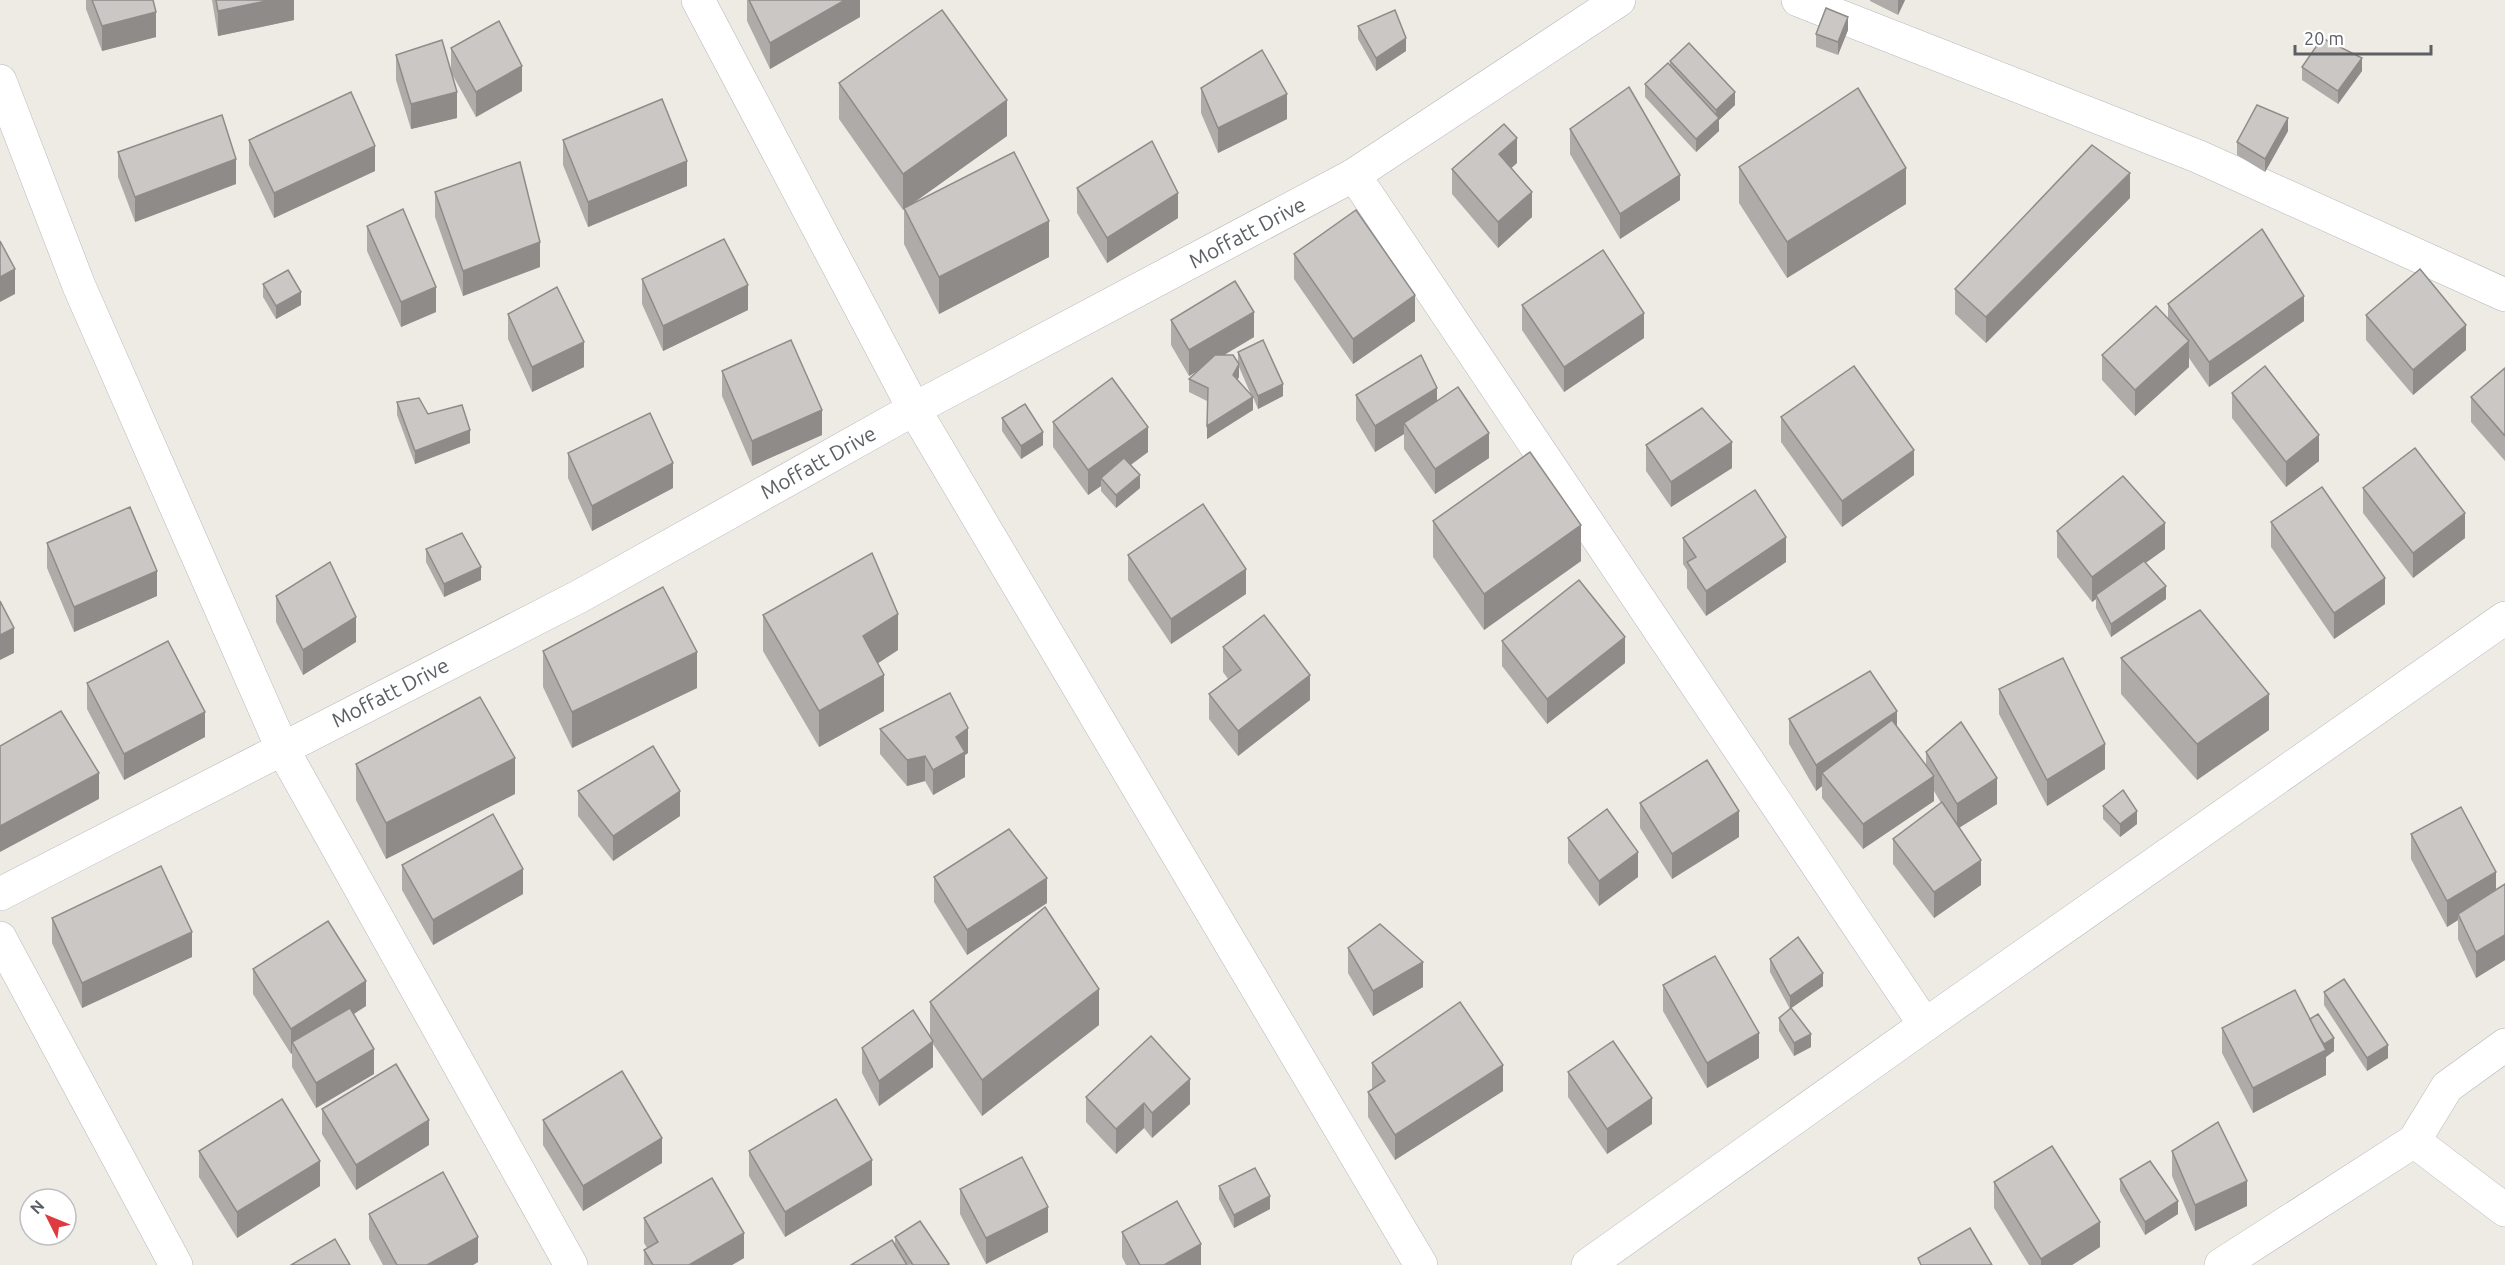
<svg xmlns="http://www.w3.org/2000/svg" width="2505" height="1265" viewBox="0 0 2505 1265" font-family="Ubuntu,sans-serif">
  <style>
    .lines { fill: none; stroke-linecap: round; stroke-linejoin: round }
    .street-casing { stroke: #b5b7ba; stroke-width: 34 }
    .street { stroke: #fff; stroke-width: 33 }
    .wall { fill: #afaba9; fill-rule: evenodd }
    .shaded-wall { fill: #8e8b89 }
    .building { fill: #cbc7c4; stroke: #8e8b89; stroke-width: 1.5 }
    .labels { text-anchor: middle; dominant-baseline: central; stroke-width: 4.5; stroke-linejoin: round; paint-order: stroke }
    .street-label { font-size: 21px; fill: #5c6064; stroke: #fff }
  </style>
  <rect width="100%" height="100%" fill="#eeebe4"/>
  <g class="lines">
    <defs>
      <g id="street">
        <path d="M698,0l216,409 507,856"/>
        <path d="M1798,0l399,156 308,139"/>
        <path d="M0,81l79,205 203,462 289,517"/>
        <path d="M1354,175l571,850"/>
        <path d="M0,894l580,-298 334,-187 440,-234 265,-175"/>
        <path d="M0,938l176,327"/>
        <path d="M2414,1141l91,69"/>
        <path d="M1588,1265l337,-240 580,-407"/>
        <path d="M2221,1265l193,-124 33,-54 58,-42"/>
      </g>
    </defs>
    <use href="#street" class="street-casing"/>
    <use href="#street" class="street"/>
  </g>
  <g class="wall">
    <path d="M86,0h67l3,37 -54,14 -16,-42z"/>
    <path d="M212,0h82v20l-76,16z"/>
    <path d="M747,0h113v17l-90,52 -23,-48z"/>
    <path d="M1870,0h35l-7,15 -28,-14z"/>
    <path d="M1358,26l48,25 -30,20 -18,-32z"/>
    <path d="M1848,30l-10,25 -22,-8v-13z"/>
    <path d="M451,48l71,43 -46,26 -24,-43 5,44 -46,11 -15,-49v-25l55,17z"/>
    <path d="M1670,61l65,44 -16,15v11l-23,21 -51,-55v-13l25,-19z"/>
    <path d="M2302,67l60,4 -24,33 -36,-24z"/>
    <path d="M839,83l168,53 -94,67 136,54 -110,57 -35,-70v-34h-1l-64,-91z"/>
    <path d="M1201,88l86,31 -69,34 -17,-40z"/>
    <path d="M1570,129l110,71 -60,39 -50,-85z"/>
    <path d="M2288,131l-23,41 -28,-17v-13z"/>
    <path d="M249,140l126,31 -101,47 -25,-53z"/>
    <path d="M563,140l124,46 -99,41 -25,-62z"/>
    <path d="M118,152l118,32 -101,38 -17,-45z"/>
    <path d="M1517,163l-6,5 21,49 -34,31 -46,-54v-25z"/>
    <path d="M1739,167l167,37 -119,74 -48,-75z"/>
    <path d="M1077,188l101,30 -71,45 -30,-50z"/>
    <path d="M435,192l105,75 -77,29 -28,-79z"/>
    <path d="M2130,198l-144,145 -31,-29v-25z"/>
    <path d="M367,226l69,86 -35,15 -34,-76z"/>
    <path d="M1294,254l121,67 -62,43 -59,-85z"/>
    <path d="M642,279l106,31 -85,41 -21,-47z"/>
    <path d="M263,284l38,21 -25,14 -13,-22z"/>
    <path d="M2168,304l136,17 -95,66 -20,-29v9l-54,49 -33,-36v-25l66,-36z"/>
    <path d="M1522,305l122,33 -80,54 -42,-62z"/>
    <path d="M508,314l76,53 -52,25 -24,-53z"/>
    <path d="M2366,315l100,35 -53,45 -47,-55z"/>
    <path d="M1171,320l83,17 -30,18 14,8v-11l45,44 -25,13 -5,-12v13l-46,29v-38l-18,-9v-13l11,-10 -11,7 -18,-31zM1239,367l13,30 -15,-18 2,-2z"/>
    <path d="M2505,368v93l-34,-39v-25z"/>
    <path d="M722,371l100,64 -70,31 -30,-70z"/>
    <path d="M2232,393l87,68 -33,26 -54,-69z"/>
    <path d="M1356,395l81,6 52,57 -54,36 -31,-45v-15l-29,18 -19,-32z"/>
    <path d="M397,402l73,41 -55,21 -18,-49z"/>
    <path d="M1781,417l133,58 -72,52 -61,-85z"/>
    <path d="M1002,418l41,27 -22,14 -19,-28z"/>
    <path d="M1053,422l95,30 -17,13 9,23 -24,20 -15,-17v-5l-13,9 -35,-48z"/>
    <path d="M1646,445l86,23 -61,39 -25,-36z"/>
    <path d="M568,453l105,35 -81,43 -24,-53z"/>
    <path d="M2363,488l102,50 -52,40 -50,-65z"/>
    <path d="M1433,521l148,40 -97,69 -51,-73z"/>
    <path d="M2271,522l114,82 -51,35 -63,-92z"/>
    <path d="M2057,531l108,18 -20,14 21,36 -55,38 -15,-29v-9l-4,3 -35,-45z"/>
    <path d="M1683,538l103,24 -80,54 -19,-28v-18l-4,-6z"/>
    <path d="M47,543l110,53 -83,36 -27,-64z"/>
    <path d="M426,549l55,31 -37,17 -18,-35z"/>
    <path d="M1128,555l118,39 -75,50 -43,-64z"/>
    <path d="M276,596l80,46 -53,33 -27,-53z"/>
    <path d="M763,615l135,35 -20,13 6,48 -65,36 -56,-96z"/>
    <path d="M1502,641l123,22 -78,61 -45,-58z"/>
    <path d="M1223,647l87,53 -72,56 -29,-37v-25l19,-15 -5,-7z"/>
    <path d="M543,651l154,37 -125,60 -29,-61z"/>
    <path d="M2121,658l148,72 -72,50 -76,-86z"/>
    <path d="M87,683l118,54 -81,43 -37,-71z"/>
    <path d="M1999,689l106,80 -58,37 -48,-92z"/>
    <path d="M1789,719l108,8 29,38v-13l71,52 -38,24 22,57 -47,33 -41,-54v-25l48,-36 -7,-12v10l-71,48 -41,-51v-12l-6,5 -27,-47z"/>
    <path d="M880,729l88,24 -3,2v22l-32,18 -8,-14 -18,5 -27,-32z"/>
    <path d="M356,764l159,30 -129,65 -30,-59z"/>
    <path d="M578,791l102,25 -67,45 -35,-45z"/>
    <path d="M1640,803l99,34 -67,42 -32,-51z"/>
    <path d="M2103,806l34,18 -17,13 -17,-18z"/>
    <path d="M2411,834l85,56 9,-6v76l-29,18 -18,-39v-19l-11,7 -36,-68z"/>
    <path d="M1568,838l70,39 -39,29 -31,-43z"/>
    <path d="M402,865l121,29 -90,51 -31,-55z"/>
    <path d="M934,877l113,26 -80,52 -33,-53z"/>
    <path d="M52,918l140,39 -110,51 -30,-65z"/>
    <path d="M1348,948l75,39 -50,29 -25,-43z"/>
    <path d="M1770,959l53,27 -32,22 20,39 -17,9 -15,-25v-13l11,-9 -20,-37z"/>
    <path d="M253,969l113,37 -12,8 20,60 -58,34 -24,-41v-14l-1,1 -38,-60z"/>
    <path d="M1663,985l96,73 -52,30 -44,-77z"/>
    <path d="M2324,992l64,66 -21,13 -43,-66z"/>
    <path d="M930,1002l169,23 -117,91 -49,-72v23l-54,39 -17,-33v-25l68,-12z"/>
    <path d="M2310,1019l24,32 -8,6v18l-73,38 -31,-60v-25z"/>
    <path d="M1372,1063l131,28 -108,69 -27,-43v-25l5,-3 -1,-1z"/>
    <path d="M1568,1072l84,52 -45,30 -39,-57z"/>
    <path d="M1086,1097l104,7 -38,34 -8,-10 -28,26 -30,-32z"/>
    <path d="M322,1109l107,36 -73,45 -34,-56z"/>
    <path d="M543,1120l119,43 -79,48 -40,-66z"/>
    <path d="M199,1151l121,35 -83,52 -38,-61z"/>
    <path d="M749,1151l123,34 -87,52 -36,-61z"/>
    <path d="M2172,1151l75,55 -52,25 -23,-55z"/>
    <path d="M2120,1179l58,35 -33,21 -25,-44z"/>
    <path d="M1994,1182l106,65 -28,18h-43l-35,-57z"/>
    <path d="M1219,1186l51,23 -36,19 -15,-29z"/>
    <path d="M960,1189l88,43 -62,32 -26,-50z"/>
    <path d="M369,1214l109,48 -5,3h-90l-14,-26z"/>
    <path d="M644,1218l100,40 -12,7h-88v-15l3,-2 -3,-5z"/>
    <path d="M1122,1232l79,33h-75l-4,-8z"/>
    <path d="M895,1237l54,28h-98l44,-21z"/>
  </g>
  <g class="shaded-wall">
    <path d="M271,0h23v20l-76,16v-25z"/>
    <path d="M845,0h15v17l-90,52v-26z"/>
    <path d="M1898,0h7l-7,15z"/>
    <path d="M156,12v25l-54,14v-25z"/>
    <path d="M1848,17v13l-10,25v-13z"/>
    <path d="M1406,38v13l-30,20v-13z"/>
    <path d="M2362,58v13l-24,33v-13z"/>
    <path d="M522,66v25l-46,26v-25z"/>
    <path d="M457,92v26l-46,11v-25z"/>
    <path d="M1735,92v13l-16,15v11l-23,21v-13l20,-19v-10z"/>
    <path d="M1287,94v25l-69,34v-25z"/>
    <path d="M1007,100v36l-102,73 -1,-1 -1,2v-36z"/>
    <path d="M2288,118v13l-23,41v-13z"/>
    <path d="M1517,138v25l-18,16v-25z"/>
    <path d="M375,146v25l-101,47v-25z"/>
    <path d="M236,159v25l-101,38v-25z"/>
    <path d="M687,161v25l-99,41v-25z"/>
    <path d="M1906,168v36l-119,74v-36z"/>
    <path d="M2130,173v25l-144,145v-26z"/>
    <path d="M1680,175v25l-60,39v-25z"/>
    <path d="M1532,192v25l-34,31v-26z"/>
    <path d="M1178,193v25l-71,45v-25z"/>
    <path d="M1049,221v36l-110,57v-37z"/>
    <path d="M540,242v25l-77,29v-25z"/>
    <path d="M15,269v25l-15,8v-25z"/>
    <path d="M748,285v25l-85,41v-25z"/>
    <path d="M436,287v25l-35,15v-25z"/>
    <path d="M301,292v13l-25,14v-13z"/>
    <path d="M1415,295v26l-62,43v-25z"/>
    <path d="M2304,296v25l-95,66v-25z"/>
    <path d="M1254,312v25l-65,39v-26z"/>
    <path d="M1644,313v25l-80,54v-25z"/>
    <path d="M2466,325v25l-53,45v-25z"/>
    <path d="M2189,341v26l-54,49v-26z"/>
    <path d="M584,342v25l-52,25v-25z"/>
    <path d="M1239,364v13l-6,11v-13z"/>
    <path d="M1283,384v12l-25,13v-13z"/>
    <path d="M1437,388v25l-33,10v11l-29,18v-26z"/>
    <path d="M1253,397v13l-46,29v-13z"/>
    <path d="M822,410v25l-70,31v-25z"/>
    <path d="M1148,427v25l-43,31 -4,-5v8l-13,9v-25z"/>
    <path d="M470,430v13l-55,21v-13z"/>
    <path d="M1043,432v13l-22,14v-13z"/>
    <path d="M1489,433v25l-54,36v-25z"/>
    <path d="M2319,435v26l-33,26v-25z"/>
    <path d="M1732,442v26l-61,39v-25z"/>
    <path d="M1914,450v25l-72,52v-26z"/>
    <path d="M673,463v25l-81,43v-25z"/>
    <path d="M1140,475v13l-24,20v-13z"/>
    <path d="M2465,513v25l-52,40v-25z"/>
    <path d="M2165,523v26l-68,49 -1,-3v4l-4,3v-25z"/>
    <path d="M1581,525v36l-97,69v-36z"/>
    <path d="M1786,537v25l-80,54v-25z"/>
    <path d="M481,567v13l-37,17v-13z"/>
    <path d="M1246,569v25l-75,50v-25z"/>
    <path d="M157,571v25l-83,36v-25z"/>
    <path d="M2385,578v26l-51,35v-26z"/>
    <path d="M2166,586v13l-55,38v-13z"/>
    <path d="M898,614v36l-35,23v-37z"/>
    <path d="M356,617v25l-53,33v-25z"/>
    <path d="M14,628v25l-14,7v-25z"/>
    <path d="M1625,637v26l-78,61v-25z"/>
    <path d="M697,652v36l-125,60v-36z"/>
    <path d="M884,675v36l-65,36v-36z"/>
    <path d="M1310,675v25l-72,56v-25z"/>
    <path d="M2269,694v36l-72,50v-36z"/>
    <path d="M1897,711v25l-75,37v13l-6,5v-26z"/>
    <path d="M205,712v25l-81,43v-26z"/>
    <path d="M968,728v25l-3,2v22l-32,18v-25l23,-33z"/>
    <path d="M2105,744v25l-58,37v-26z"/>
    <path d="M925,756v25l-18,5v-26z"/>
    <path d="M515,758v36l-129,65v-36z"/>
    <path d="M99,773v26l-99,53v-26z"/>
    <path d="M1934,776v25l-71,48v-25z"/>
    <path d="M1997,778v26l-40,25v-25z"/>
    <path d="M680,791v25l-67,45v-25z"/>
    <path d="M1739,811v26l-67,42v-25z"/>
    <path d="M2137,811v13l-17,13v-13z"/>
    <path d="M1638,852v25l-39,29v-25z"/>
    <path d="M1981,860v25l-47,33v-26z"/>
    <path d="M523,869v25l-90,51v-25z"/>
    <path d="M2496,872v26l-38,16v6l-11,7v-26z"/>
    <path d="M1047,878v25l-80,52v-25z"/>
    <path d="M192,932v25l-110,51v-25z"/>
    <path d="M2505,935v25l-29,18v-26z"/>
    <path d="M1423,962v25l-50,29v-25z"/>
    <path d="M1823,973v13l-33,23v-13z"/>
    <path d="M366,981v25l-69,44 -5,-8v11l-1,1v-25z"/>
    <path d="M1099,989v36l-117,91v-36z"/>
    <path d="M1759,1033v25l-52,30v-25z"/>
    <path d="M1811,1034v13l-17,9v-13z"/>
    <path d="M2334,1038v13l-8,6v18l-73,38v-25l71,-38v-6z"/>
    <path d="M933,1041v26l-54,39v-25z"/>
    <path d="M2388,1045v13l-21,13v-13z"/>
    <path d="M374,1049v25l-58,34v-25z"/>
    <path d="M1503,1065v26l-108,69v-25z"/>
    <path d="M1190,1079v25l-38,34v-25z"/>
    <path d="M1652,1098v26l-45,30v-25z"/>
    <path d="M1144,1103v25l-28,26v-25z"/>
    <path d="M429,1120v25l-73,45v-25z"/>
    <path d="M662,1138v25l-79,48v-25z"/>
    <path d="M872,1160v25l-87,52v-25z"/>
    <path d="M320,1161v25l-83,52v-26z"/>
    <path d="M2247,1181v25l-52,25v-26z"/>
    <path d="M1270,1196v13l-36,19v-13z"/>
    <path d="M2178,1201v13l-33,21v-13z"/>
    <path d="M1048,1207v25l-62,32v-26z"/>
    <path d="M2100,1222v25l-28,18h-31v-6z"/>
    <path d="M744,1233v25l-12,7h-43z"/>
    <path d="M478,1237v25l-5,3h-46z"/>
    <path d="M1201,1244v21h-37z"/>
  </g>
  <g class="building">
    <path d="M92,0h61l3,12 -54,14z"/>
    <path d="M216,0h55l-53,11z"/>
    <path d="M749,0h96l-75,43z"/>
    <path d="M1826,8l22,9 -10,25 -22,-8z"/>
    <path d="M942,10l65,90 -104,74 -64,-91z"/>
    <path d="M1395,10l11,28 -30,20 -18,-32z"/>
    <path d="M499,21l23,45 -46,26 -25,-44z"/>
    <path d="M2322,38l40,20 -24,33 -36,-24z"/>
    <path d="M442,40l15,52 -46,12 -15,-49z"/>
    <path d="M1689,43l46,49 -19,18 -46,-49z"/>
    <path d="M1262,50l25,44 -69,34 -17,-40z"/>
    <path d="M1668,63l51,55 -23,21 -51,-55z"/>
    <path d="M1629,87l51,88 -60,39 -50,-85z"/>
    <path d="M1858,88l48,80 -119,74 -48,-75z"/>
    <path d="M351,92l24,54 -101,47 -25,-53z"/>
    <path d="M662,99l25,62 -99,41 -25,-62z"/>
    <path d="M2257,105l31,13 -23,41 -28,-17z"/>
    <path d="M222,115l14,44 -101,38 -17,-45z"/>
    <path d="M1504,124l13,14 -18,16 33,38 -34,30 -46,-53z"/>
    <path d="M1152,141l26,52 -71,45 -30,-50z"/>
    <path d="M2092,145l38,28 -144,144 -31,-28z"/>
    <path d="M1014,152l35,69 -110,56 -35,-69z"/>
    <path d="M520,162l20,80 -77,29 -28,-79z"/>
    <path d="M403,209l33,78 -35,15 -34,-76z"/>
    <path d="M1356,210l59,85 -62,44 -59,-85z"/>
    <path d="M2262,229l42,67 -95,66 -41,-58z"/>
    <path d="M724,239l24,46 -85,41 -21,-47z"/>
    <path d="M0,241l15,28 -15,8z"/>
    <path d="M1603,250l41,63 -80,54 -42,-62z"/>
    <path d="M2420,269l46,56 -53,45 -47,-55z"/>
    <path d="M288,270l13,22 -25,14 -13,-22z"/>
    <path d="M1235,281l19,31 -65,38 -18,-30z"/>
    <path d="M557,287l27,55 -52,25 -24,-53z"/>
    <path d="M2156,306l33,35 -54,49 -33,-35z"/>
    <path d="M791,340l31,70 -70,31 -30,-70z"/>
    <path d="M1263,340l20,44 -25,12 -20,-44z"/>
    <path d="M1215,355h18l6,9 -6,11 20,22 -46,29 1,-38 -19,-9z"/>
    <path d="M1421,355l16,33 -62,38 -19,-31z"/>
    <path d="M1854,366l60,84 -72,51 -61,-84z"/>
    <path d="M2265,366l54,69 -33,27 -54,-69z"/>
    <path d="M2505,368v68l-34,-39z"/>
    <path d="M1112,378l36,49 -60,43 -35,-48z"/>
    <path d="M1458,387l31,46 -54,36 -31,-46z"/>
    <path d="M419,398l9,16 34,-9 8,25 -55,21 -18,-49z"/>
    <path d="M1025,404l18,28 -22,14 -19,-28z"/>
    <path d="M1702,408l30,34 -61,40 -25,-37z"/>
    <path d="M650,413l23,50 -81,43 -24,-53z"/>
    <path d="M2415,448l50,65 -52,40 -50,-65z"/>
    <path d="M1530,452l51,73 -97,69 -51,-73z"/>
    <path d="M1124,458l16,17 -24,20 -15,-17z"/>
    <path d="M2123,476l42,47 -73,54 -35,-46z"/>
    <path d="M2322,487l63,91 -51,35 -63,-91z"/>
    <path d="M1755,490l31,47 -80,54 -19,-29 9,-5 -13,-19z"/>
    <path d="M1203,504l43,65 -75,50 -43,-64z"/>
    <path d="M130,507l27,64 -83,36 -27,-64z"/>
    <path d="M462,533l19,34 -37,17 -18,-35z"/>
    <path d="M872,553l26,61 -35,22 21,39 -65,36 -56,-96z"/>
    <path d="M2144,561l22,25 -55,38 -15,-29z"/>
    <path d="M330,562l26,55 -53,33 -27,-54z"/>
    <path d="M1579,580l46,57 -78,62 -45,-58z"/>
    <path d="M663,587l34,65 -125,60 -29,-61z"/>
    <path d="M0,601l14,27 -14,7z"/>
    <path d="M2200,610l69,84 -72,50 -76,-86z"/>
    <path d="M1264,615l46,60 -72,56 -29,-37 32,-24 -18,-23z"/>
    <path d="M168,641l37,71 -81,42 -37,-71z"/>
    <path d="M2063,658l42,86 -58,36 -48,-91z"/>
    <path d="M1870,671l27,40 -81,54 -27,-46z"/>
    <path d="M950,693l18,35 -12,9 9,15 -32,18 -8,-14 -18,4 -27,-31z"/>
    <path d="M480,697l35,61 -129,65 -30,-59z"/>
    <path d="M61,711l38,62 -99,53v-80z"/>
    <path d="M1892,720l42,56 -71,48 -41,-51z"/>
    <path d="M1961,722l36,56 -40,26 -31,-52z"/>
    <path d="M653,746l27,45 -67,45 -35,-45z"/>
    <path d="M1707,760l32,51 -67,43 -32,-51z"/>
    <path d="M2123,790l14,21 -17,13 -17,-18z"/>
    <path d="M1942,802l39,58 -47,32 -41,-53z"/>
    <path d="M2461,807l35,65 -49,29 -36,-67z"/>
    <path d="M1607,809l31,43 -39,29 -31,-43z"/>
    <path d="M493,814l30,55 -90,51 -31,-55z"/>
    <path d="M1009,829l38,49 -80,52 -33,-53z"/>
    <path d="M161,866l31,66 -110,51 -30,-65z"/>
    <path d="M2505,884v51l-29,17 -18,-38z"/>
    <path d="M1045,907l54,82 -117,91 -52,-78z"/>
    <path d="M328,921l38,60 -75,48 -38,-60z"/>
    <path d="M1380,924l43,38 -50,29 -25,-43z"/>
    <path d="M1798,937l25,36 -33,23 -20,-37z"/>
    <path d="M1715,956l44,77 -52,30 -44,-78z"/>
    <path d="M2344,979l44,66 -21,13 -43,-66z"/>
    <path d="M2295,990l31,60 -73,38 -31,-60z"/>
    <path d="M1460,1002l43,63 -108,70 -27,-43 17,-11 -13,-18z"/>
    <path d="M350,1008l24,41 -58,34 -24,-41z"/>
    <path d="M1791,1008l20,26 -17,9 -15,-25z"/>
    <path d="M913,1010l20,31 -54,40 -17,-33z"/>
    <path d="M2318,1014l16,24 -10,6 -7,-11 -7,-14z"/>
    <path d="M1151,1036l39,43 -38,34 -8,-10 -28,26 -30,-32z"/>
    <path d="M1613,1041l39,57 -45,31 -39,-57z"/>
    <path d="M396,1064l33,56 -73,45 -34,-56z"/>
    <path d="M622,1071l40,67 -79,48 -40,-66z"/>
    <path d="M282,1099l38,62 -83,51 -38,-61z"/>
    <path d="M836,1099l36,61 -87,52 -36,-61z"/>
    <path d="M2218,1122l29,59 -52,24 -23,-54z"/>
    <path d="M2052,1146l48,76 -59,37 -47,-77z"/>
    <path d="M1022,1157l26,50 -62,31 -26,-49z"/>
    <path d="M2150,1161l28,40 -33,21 -25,-43z"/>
    <path d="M1255,1168l15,28 -36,19 -15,-29z"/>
    <path d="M443,1172l35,65 -51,28h-30l-28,-51z"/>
    <path d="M712,1178l32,55 -55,32h-36l-9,-15 14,-8 -14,-24z"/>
    <path d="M1177,1201l24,43 -37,21h-24l-18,-33z"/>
    <path d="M920,1221l29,43 -2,1h-34l-18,-28z"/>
    <path d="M1970,1228l22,37h-71l-3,-7z"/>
    <path d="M335,1239l15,26h-59z"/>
    <path d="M892,1240l15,25h-56z"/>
  </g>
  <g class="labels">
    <g class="street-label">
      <text transform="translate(1247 232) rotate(-28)">Moffatt Drive</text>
      <text transform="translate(818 462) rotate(-29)">Moffatt Drive</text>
      <text transform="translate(390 692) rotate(-27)">Moffatt Drive</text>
    </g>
  </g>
  <g transform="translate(48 1217) rotate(313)"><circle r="28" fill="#ffffff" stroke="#bebfc1" stroke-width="1.5"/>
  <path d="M0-4.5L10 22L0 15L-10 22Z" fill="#de3a3f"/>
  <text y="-9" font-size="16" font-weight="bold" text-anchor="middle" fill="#5c6064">N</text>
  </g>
  <path d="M2295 45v9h136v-9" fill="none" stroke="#5c6064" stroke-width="3"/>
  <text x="2304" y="45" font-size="18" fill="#5c6064" stroke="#ffffff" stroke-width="4.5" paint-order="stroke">20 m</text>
</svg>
